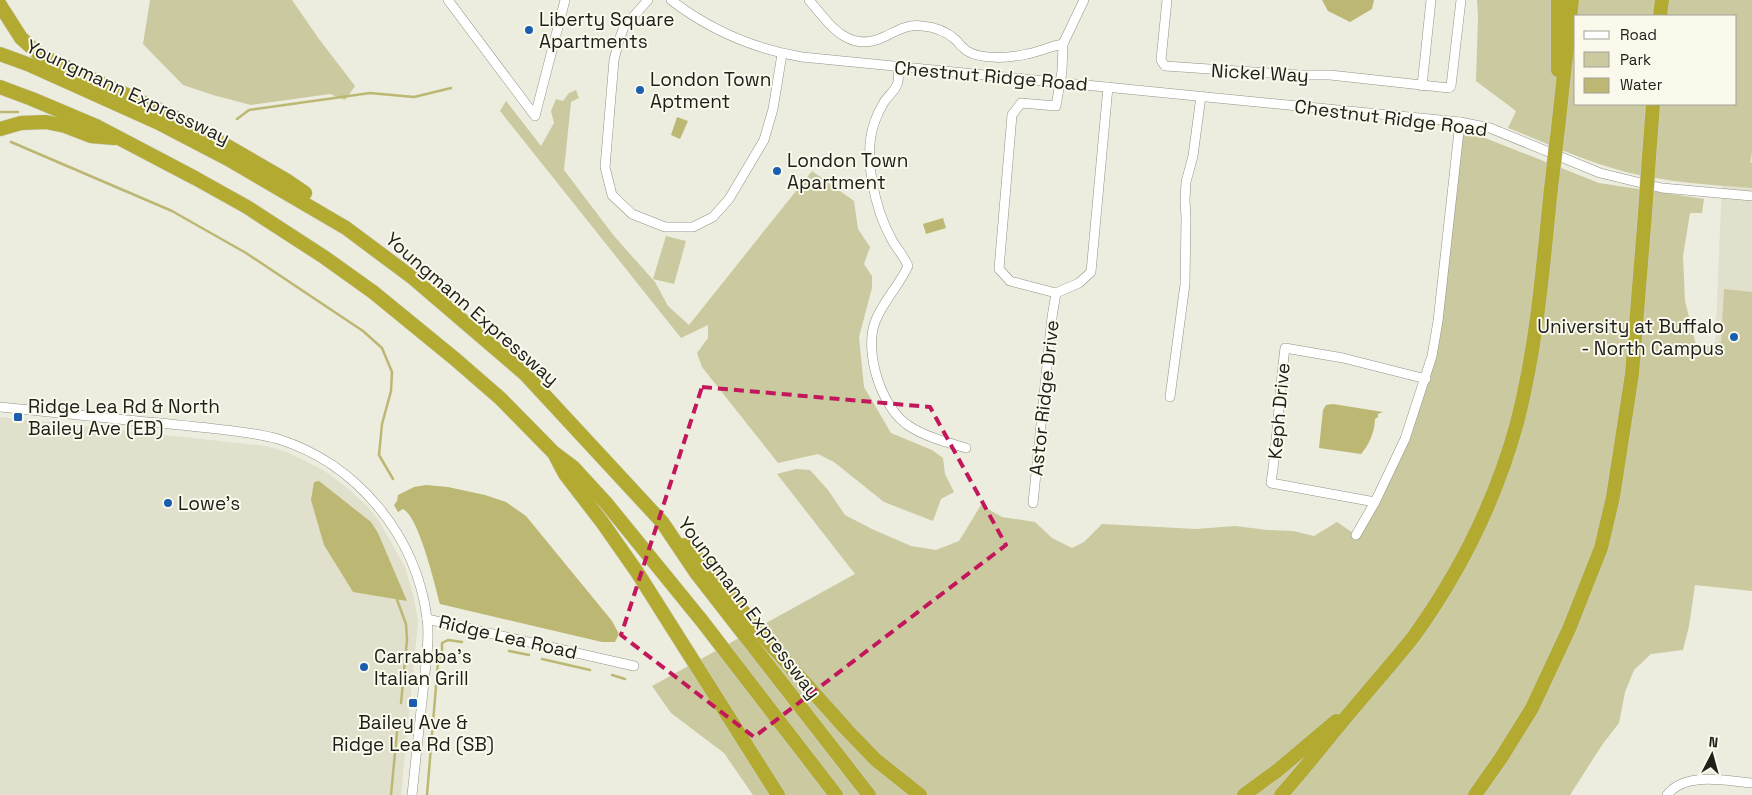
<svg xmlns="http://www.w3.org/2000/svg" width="1752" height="795" viewBox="0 0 1752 795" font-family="'Space Grotesk',sans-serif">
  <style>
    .built { fill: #e1e0cc }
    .green { fill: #cbc99f; fill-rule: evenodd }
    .water { fill: #bcb873 }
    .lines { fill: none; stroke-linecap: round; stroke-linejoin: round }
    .stream { stroke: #bcb873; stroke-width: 2.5 }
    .minor-casing { stroke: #939286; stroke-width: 10 }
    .highway-casing { stroke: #cececd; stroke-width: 15 }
    .minor { stroke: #fff; stroke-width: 9 }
    .highway { stroke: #b3ab31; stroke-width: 14 }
    .highway-bridge-casing { stroke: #cececd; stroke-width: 15; stroke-linecap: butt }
    .highway-bridge { stroke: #b3ab31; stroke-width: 14 }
    .marked { fill: none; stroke: #c2185b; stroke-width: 4; stroke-dasharray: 10 6; stroke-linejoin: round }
    .poi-dot { fill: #1a5faf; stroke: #faf9ec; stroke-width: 2 }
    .labels { text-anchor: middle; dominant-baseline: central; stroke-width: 4; stroke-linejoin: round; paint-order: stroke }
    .poi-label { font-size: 19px; fill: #20201b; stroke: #faf9ec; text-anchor: start }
    .street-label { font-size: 19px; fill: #20201b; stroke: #faf9ec }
  </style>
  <rect width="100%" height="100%" fill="#ececdf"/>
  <g class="built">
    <path d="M1752,0v472l-42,-4 11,-262 12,-102h3z"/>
    <path d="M0,417l266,29 21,6 36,18 22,16 22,20 12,15 26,46 8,27 5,27 -17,174h-401z"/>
  </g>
  <g class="green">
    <path d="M150,0h142l27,39 36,47 -10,14 -15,-6 -79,11 -38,-10 -30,-10 -40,-41z"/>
    <path d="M1477,0h275v151l-2,12h2v25c-40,-3 -87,-6 -126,-16 -41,-10 -79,-29 -118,-44l8,-17 -40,-30 2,-64zM1576,16h160v88h-160z"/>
    <path d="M576,90l3,8 -8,4 -7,68 50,66 41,46 13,24 21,19 123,-154 42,30 4,28 12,18 -6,17 8,12v12l-13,49 5,50 27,46 41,17 11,8 2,16 9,18 -13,7 -8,22 -49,-19 -50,-40 -16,-8 -40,9 -76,-96 -5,-14 11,-15v-13l-27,13 -181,-227 6,-10 35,45 13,-23 -3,-12 5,-12 7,2 6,-8z"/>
    <path d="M1470,132l129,51 105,16 -2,14h-12l-7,43 2,45 12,48 24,-7 3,-53 28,3v299l-57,-6 -6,41 -6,24 -32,4 -17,16 -9,22 -6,31 -17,22 -32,50h-817l-29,-42 -53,-40 -19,-27 203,-112 -78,-100 19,-5 14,1 18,20 17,25 27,14 39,17 25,4 23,-9 22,-36 21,12 33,5 17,16 20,10 12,-6 18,-18 94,5 39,-3 33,4 25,1 21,5 23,-14 19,13 19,-33 51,-123 32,-240z"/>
    <path d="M666,236l20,5 -12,43 -21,-5z"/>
  </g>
  <g class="water">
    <path d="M1322,0h52l-2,9 -22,13 -22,-11z"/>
    <path d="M677,117l11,4 -8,18 -9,-4z"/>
    <path d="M943,218l3,10 -20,6 -3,-10z"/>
    <path d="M1333,404l50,8 -5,2v3l-3,2c0,12 -6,26 -14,35l-42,-6 4,-38 3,-5z"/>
    <path d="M319,481l52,41 7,11 29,68 -54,-9 -29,-47 -13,-45 3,-18z"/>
    <path d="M426,485l22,2 37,8 21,7 20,14 86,105 7,13 -4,8h-13l-162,-38c-5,-19 -21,-87 -37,-95l-5,3 -4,-7 3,-4 1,-6 16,-8z"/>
  </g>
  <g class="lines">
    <g class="stream">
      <path d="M0,112h18"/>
      <path d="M237,119l12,-9 121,-17 44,4 37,-9"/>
      <path d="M11,142l161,69 74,42 117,78 19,17 10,24 -1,19 -9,33 -3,31 14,24"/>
      <path d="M396,597l10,27 1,16 -6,63"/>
      <path d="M509,651l20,4"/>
      <path d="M542,659l48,11"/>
      <path d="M612,675l13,4"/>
      <path d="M391,795l6,-63"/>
      <path d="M427,795l11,-133 4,-9v-10l6,-3 14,2"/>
    </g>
    <defs>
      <g id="minor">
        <path d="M448,0l87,116 30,-116"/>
        <path d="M648,0l-24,27 -5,13 -5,20 -9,107 7,28 20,19 33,13h28l20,-10 16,-18 35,-59 9,-31 9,-55"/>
        <path d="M671,0c39,30 84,49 131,57l658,65 30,6 110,45 62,15 90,8"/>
        <path d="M809,0c21,25 40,55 77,36 12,-6 22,-12 36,-10 13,1 24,5 34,14 3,4 7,8 11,11 15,9 43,7 60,3 12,-2 24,-8 36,-10"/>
        <path d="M1167,0l-6,60 4,6 134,9h31l119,13 2,-2 10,-86"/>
        <path d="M898,67c0,5 1,11 0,15 -2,9 -11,14 -15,22 -3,5 -6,11 -8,17 -13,33 0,89 17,119 5,9 12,16 16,26 -9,20 -25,35 -33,56 -11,30 6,86 34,104 17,11 37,16 57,22"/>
        <path d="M1422,86l9,-86"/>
        <path d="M1056,293l-46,-12 -11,-12 13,-154 9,-12 35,3 6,-35 1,-27 21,-44"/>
        <path d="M1170,397l15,-113 1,-66 -1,-18 1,-18 7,-26 8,-60"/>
        <path d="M0,407c49,5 98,10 147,15 26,2 52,5 79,8 17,2 35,4 52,9 80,25 138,97 149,179 3,21 -1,43 -3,64 -4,38 -8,75 -12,113"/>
        <path d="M1375,502l-104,-19c7,-45 8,-90 14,-135l58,10 83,21"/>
        <path d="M1033,503l19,-186 4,-24 23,-10 12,-11 17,-185"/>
        <path d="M1356,535l19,-33 30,-63 27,-83 6,-35 22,-199"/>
        <path d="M427,619l207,47"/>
        <path d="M1667,795c18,-24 59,-14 85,-12"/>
      </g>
      <g id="highway">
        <path d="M0,5l21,33 19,17 122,56 41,21 83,48 19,13"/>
        <path d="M1660,16l2,-16"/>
        <path d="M0,54l30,11 129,58 69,36 118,69 67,50 112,96 137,148 35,52 172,221"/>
        <path d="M1558,70v-70"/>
        <path d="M0,87l32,12 64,27 99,52 52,29 77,50 49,35 82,67 46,40 52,53 20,15 33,36 96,118 134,174"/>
        <path d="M0,129l21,-6 25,-1 19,4 26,10 23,2"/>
        <path d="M1558,129l14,-129"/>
        <path d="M1649,157l4,-53"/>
        <path d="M555,455l10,19 37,48 35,50 141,223"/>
        <path d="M685,545l22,22 55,68 84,94 30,31 44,35"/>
        <path d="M1244,795l34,-25 58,-49"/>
        <path d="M1281,795c27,-30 51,-62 77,-92 19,-23 38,-44 56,-67 46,-64 82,-137 103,-213 20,-77 26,-157 34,-235"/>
        <path d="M1475,795l26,-37 31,-50 37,-79 32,-81 12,-51 19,-123 13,-160"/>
      </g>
    </defs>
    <use href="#minor" class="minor-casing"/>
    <use href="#highway" class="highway-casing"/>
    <use href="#minor" class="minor"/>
    <use href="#highway" class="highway"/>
    <defs>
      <g id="highway-bridge">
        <path d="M1551,188l7,-59"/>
        <path d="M1645,214l4,-57"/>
      </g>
    </defs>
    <use href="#highway-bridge" class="highway-bridge-casing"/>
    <use href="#highway-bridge" class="highway-bridge"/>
  </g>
  <path class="marked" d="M702,387l228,20 76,138 -252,192 -133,-102z"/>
  <g class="poi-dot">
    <circle cx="529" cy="30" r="5"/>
    <circle cx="640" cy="90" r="5"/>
    <circle cx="777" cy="171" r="5"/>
    <circle cx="1734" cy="337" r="5"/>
    <rect x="13" y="412" width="10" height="10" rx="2.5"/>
    <circle cx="168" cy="503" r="5"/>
    <circle cx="364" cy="667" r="5"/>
    <rect x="408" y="698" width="10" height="10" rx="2.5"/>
  </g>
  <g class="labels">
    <g class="poi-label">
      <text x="539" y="19">Liberty Square<tspan x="539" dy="22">Apartments</tspan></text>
      <text x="650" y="79">London Town<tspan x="650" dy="22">Aptment</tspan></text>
      <text x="787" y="160">London Town<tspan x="787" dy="22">Apartment</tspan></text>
      <text x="1724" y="326" text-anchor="end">University at Buffalo<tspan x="1724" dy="22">- North Campus</tspan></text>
      <text x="28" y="406">Ridge Lea Rd &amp; North<tspan x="28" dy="22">Bailey Ave (EB)</tspan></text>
      <text x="178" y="503">Lowe's</text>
      <text x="374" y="656">Carrabba's<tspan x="374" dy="22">Italian Grill</tspan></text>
      <text x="413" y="722" text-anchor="middle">Bailey Ave &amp;<tspan x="413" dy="22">Ridge Lea Rd (SB)</tspan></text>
    </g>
    <g class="street-label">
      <text transform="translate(1260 73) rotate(3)">Nickel Way</text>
      <text transform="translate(991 76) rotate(5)">Chestnut Ridge Road</text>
      <text transform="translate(128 92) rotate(25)">Youngmann Expressway</text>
      <text transform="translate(1391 118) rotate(7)">Chestnut Ridge Road</text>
      <text transform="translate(472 309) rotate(41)">Youngmann Expressway</text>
      <text transform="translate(1044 398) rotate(-84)">Astor Ridge Drive</text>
      <text transform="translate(1279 411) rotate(-85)">Keph Drive</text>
      <text transform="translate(749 608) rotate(53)">Youngmann Expressway</text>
      <text transform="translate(508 637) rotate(13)">Ridge Lea Road</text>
    </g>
  </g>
  <rect x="1574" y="15" width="162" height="90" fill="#faf9ec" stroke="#a3a298"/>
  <rect x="1584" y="31" width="25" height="8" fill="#ffffff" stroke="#a3a298"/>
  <text x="1620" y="40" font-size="15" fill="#20201b">Road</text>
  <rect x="1584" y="52" width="25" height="15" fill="#cbc99f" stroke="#a3a298"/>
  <text x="1620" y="65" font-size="15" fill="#20201b">Park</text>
  <rect x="1584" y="78" width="25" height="15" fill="#bcb873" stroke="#a3a298"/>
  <text x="1620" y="90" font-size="15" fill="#20201b">Water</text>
  <g transform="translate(1712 755) rotate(6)" stroke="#faf9ec" stroke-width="4" paint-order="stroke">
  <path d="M0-4L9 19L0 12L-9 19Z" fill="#20201b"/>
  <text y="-8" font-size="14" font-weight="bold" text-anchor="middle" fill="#20201b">N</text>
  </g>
</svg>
